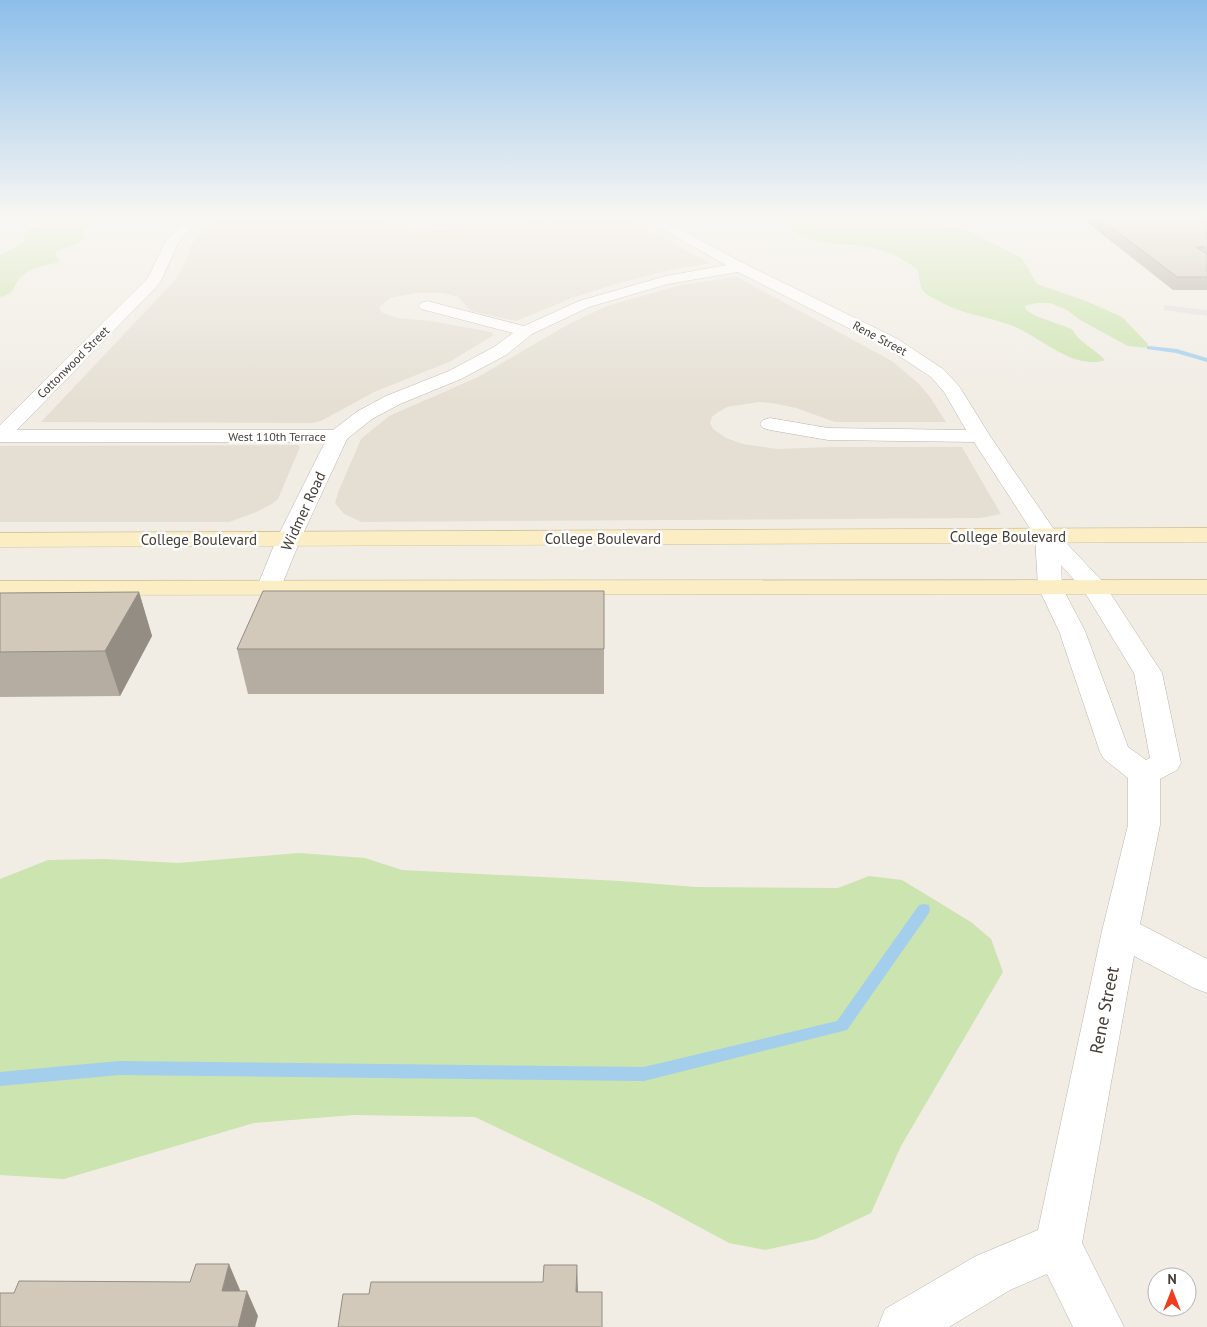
<svg xmlns="http://www.w3.org/2000/svg" width="1207" height="1327" viewBox="0 0 1207 1327" font-family="'PT Sans',sans-serif">
  <style>
    .residential { fill: #e5dfd3 }
    .green { fill: #cce4af }
    .parking { fill: #e2e0dd }
    .lines { fill: none; stroke-linecap: round; stroke-linejoin: round }
    .stream { fill: #a3ceec; fill-rule: evenodd }
    .minor-casing { stroke: #bcb5a8; stroke-width: 1 }
    .secondary-casing { stroke: #d2c299; stroke-width: 1 }
    .minor { fill: #fff; fill-rule: evenodd }
    .secondary { fill: #fbeec4; fill-rule: evenodd }
    .wall { fill: #b5ada1 }
    .shaded-wall { fill: #938d83 }
    .building { fill: #d2c9bb; stroke: #938d83 }
    .labels { text-anchor: middle; dominant-baseline: central; stroke-width: 5; stroke-linejoin: round; paint-order: stroke }
    .far-street-label { font-size: 12px; fill: #433d35; stroke: #fff }
    .street-label { font-size: 15px; fill: #433d35; stroke: #fff }
    .near-street-label { font-size: 18px; fill: #433d35; stroke: #fff }
  </style>
  <rect width="100%" height="100%" fill="#f1ede5"/>
  <g class="residential">
    <path d="M215,216h169l-1,5 2,4 12,4 48,1 105,-8 40,-6h32l88,47 -45,8 -53,14 -40,13 -56,23 -45,-10 -13,-14 -15,-4h-27l-26,5 -10,9 1,5 16,6 34,3 60,11 3,3 -43,26 -77,31 -53,29 -10,2 -270,-1 136,-144 10,-19 3,-12z"/>
    <path d="M737,277l155,84 26,22 12,14 16,25h-111l-39,-14 -24,-5 -13,-1 -32,5 -10,6 -5,4 -2,6 3,6 13,9 17,6 34,5 53,-2h132l39,67 -21,4 -618,4 -18,-8 -9,-11 4,-13 22,-51 28,-23 89,-39 91,-53 38,-18 73,-21z"/>
    <path d="M298,445l2,2 -22,52 -6,5 -18,9 -25,9h-229v-76z"/>
  </g>
  <g class="green">
    <path d="M36,216h70l-23,14 2,8c-7,9 -22,7 -30,16l5,8c-13,4 -28,4 -38,14 -11,10 -4,17 -22,21v-42l25,-13 -2,-9 18,-8 -8,-7z"/>
    <path d="M790,216l93,1 48,6 31,6 15,6 45,23 15,26 49,17 36,16 25,26 2,5 -21,-2 -48,-26 -13,-10 -17,-7h-13l-12,3 1,4 10,6 36,13c7,14 22,19 33,31 -31,11 -65,-23 -92,-34 -26,-10 -51,-11 -76,-26 -4,-2 -10,-5 -13,-8 -5,-6 -5,-15 -6,-22 -14,-11 -28,-18 -45,-22 -28,-6 -65,0 -86,-23l5,-5z"/>
    <path d="M299,853l66,5 37,12 218,11 76,6 142,1 31,-12 33,4 69,42 20,17 12,33 -102,174 -30,67 -55,26 -51,11 -36,-7 -78,-42 -176,-84 -121,-2 -100,8 -190,56 -64,-4v-296l48,-19 57,-1 73,4z"/>
  </g>
  <path class="parking" d="M1164,305l43,5v6l-43,-6z"/>
  <g class="lines">
    <g class="stream">
      <path d="M1149,346l28,3 30,9v4l-31,-9 -29,-4v-2z"/>
      <path d="M924,904l5,1 1,4 -1,4 -82,117 -203,51 -525,-6 -119,11v-14l119,-11 525,6 193,-46 82,-116z"/>
    </g>
    <defs>
      <g id="minor">
        <path d="M190,216h13l-25,27 -18,40 -143,147h316l25,-19 28,-15 63,-25 45,-24 19,-14 -92,-24 -2,-3 2,-3 6,-2 97,25 55,-25 87,-25 60,-11 -87,-49h16l90,48 151,74 47,31 16,17 31,50 65,95 48,51 59,91 19,90 -4,7 -17,9v46l-20,99 67,35v34l-13,-5 -60,-32 -52,287 42,84h-51l-26,-53 -37,16 -61,37h-71l7,-18 91,-53 62,-26 64,-299 26,-106v-47l-24,-19 -4,-7 -41,-121 -21,-44 -3,-51 -61,-94 -146,-2 -58,-10 -7,-2 -3,-4 3,-4 7,-2 58,10 138,2 -22,-38 -13,-15 -47,-31 -146,-74 -70,12 -79,23 -57,27 -26,21 -45,24 -61,25 -28,15 -25,20 -46,99 -20,49 -3,5 -9,2 -9,-2 -3,-5 20,-49 48,-96h-325v-17l148,-147 17,-36zM1061,565l23,26 50,82 16,85 -4,2 -18,-13 -43,-116 -23,-44z"/>
        <path d="M415,216l55,2 85,-2 -6,4 -79,6 -51,-3 -6,-4z"/>
      </g>
      <g id="secondary">
        <path d="M1207,528v14l-1207,5v-14z"/>
        <path d="M1207,580v14l-1207,1v-14z"/>
      </g>
    </defs>
    <use href="#minor" class="minor-casing"/>
    <use href="#secondary" class="secondary-casing"/>
    <use href="#minor" class="minor"/>
    <use href="#secondary" class="secondary"/>
  </g>
  <g class="wall">
    <path d="M1079,216h128v74h-34z"/>
    <path d="M604,591v103h-356l-11,-45z"/>
    <path d="M139,592l13,44 -32,60 -120,1v-104z"/>
  </g>
  <g class="shaded-wall">
    <path d="M139,592l13,44 -32,60 -15,-45z"/>
    <path d="M229,1264l11,26 -7,26 -11,-25z"/>
    <path d="M577,1265l1,26 -1,27 -1,-26z"/>
    <path d="M247,1291l11,25 -3,11h-17z"/>
  </g>
  <g class="building">
    <path d="M1097,216h110v31h-11l11,7v23h-30z"/>
    <path d="M263,591h341v58h-367z"/>
    <path d="M139,592l-34,59 -105,1v-59z"/>
    <path d="M196,1264h33l-7,27h25l-9,36h-238v-34h14l5,-12 171,1z"/>
    <path d="M544,1265h33l-1,27h26v35h-264l5,-33h26l2,-12h172z"/>
  </g>
  <linearGradient id="sky" x2="0" y2="1"><stop stop-color="#8cbeea"/><stop offset="0.54" stop-color="#f9f7f3"/><stop offset="1" stop-color="#f9f7f3" stop-opacity="0"/></linearGradient>
  <rect width="1207" height="402" fill="url(#sky)"/>
  <g class="labels">
    <g class="far-street-label">
      <text transform="translate(880 338) rotate(28)">Rene Street</text>
      <text transform="translate(73 362) rotate(-45)">Cottonwood Street</text>
      <text x="277" y="436">West 110th Terrace</text>
    </g>
    <g class="street-label">
      <text transform="translate(303 511) rotate(-65)">Widmer Road</text>
      <text x="1008" y="536">College Boulevard</text>
      <text x="603" y="538">College Boulevard</text>
      <text x="199" y="539">College Boulevard</text>
    </g>
    <g class="near-street-label">
      <text transform="translate(1104 1010) rotate(-79)">Rene Street</text>
    </g>
  </g>
  <g transform="translate(1172 1292)"><circle r="24" fill="#ffffff" stroke="#b4b1ae"/>
  <path d="M0-4L9 19L0 12L-9 19Z" fill="#ee3e1f"/>
  <text y="-8" font-size="14" font-weight="bold" text-anchor="middle" fill="#433d35">N</text>
  </g>
</svg>
